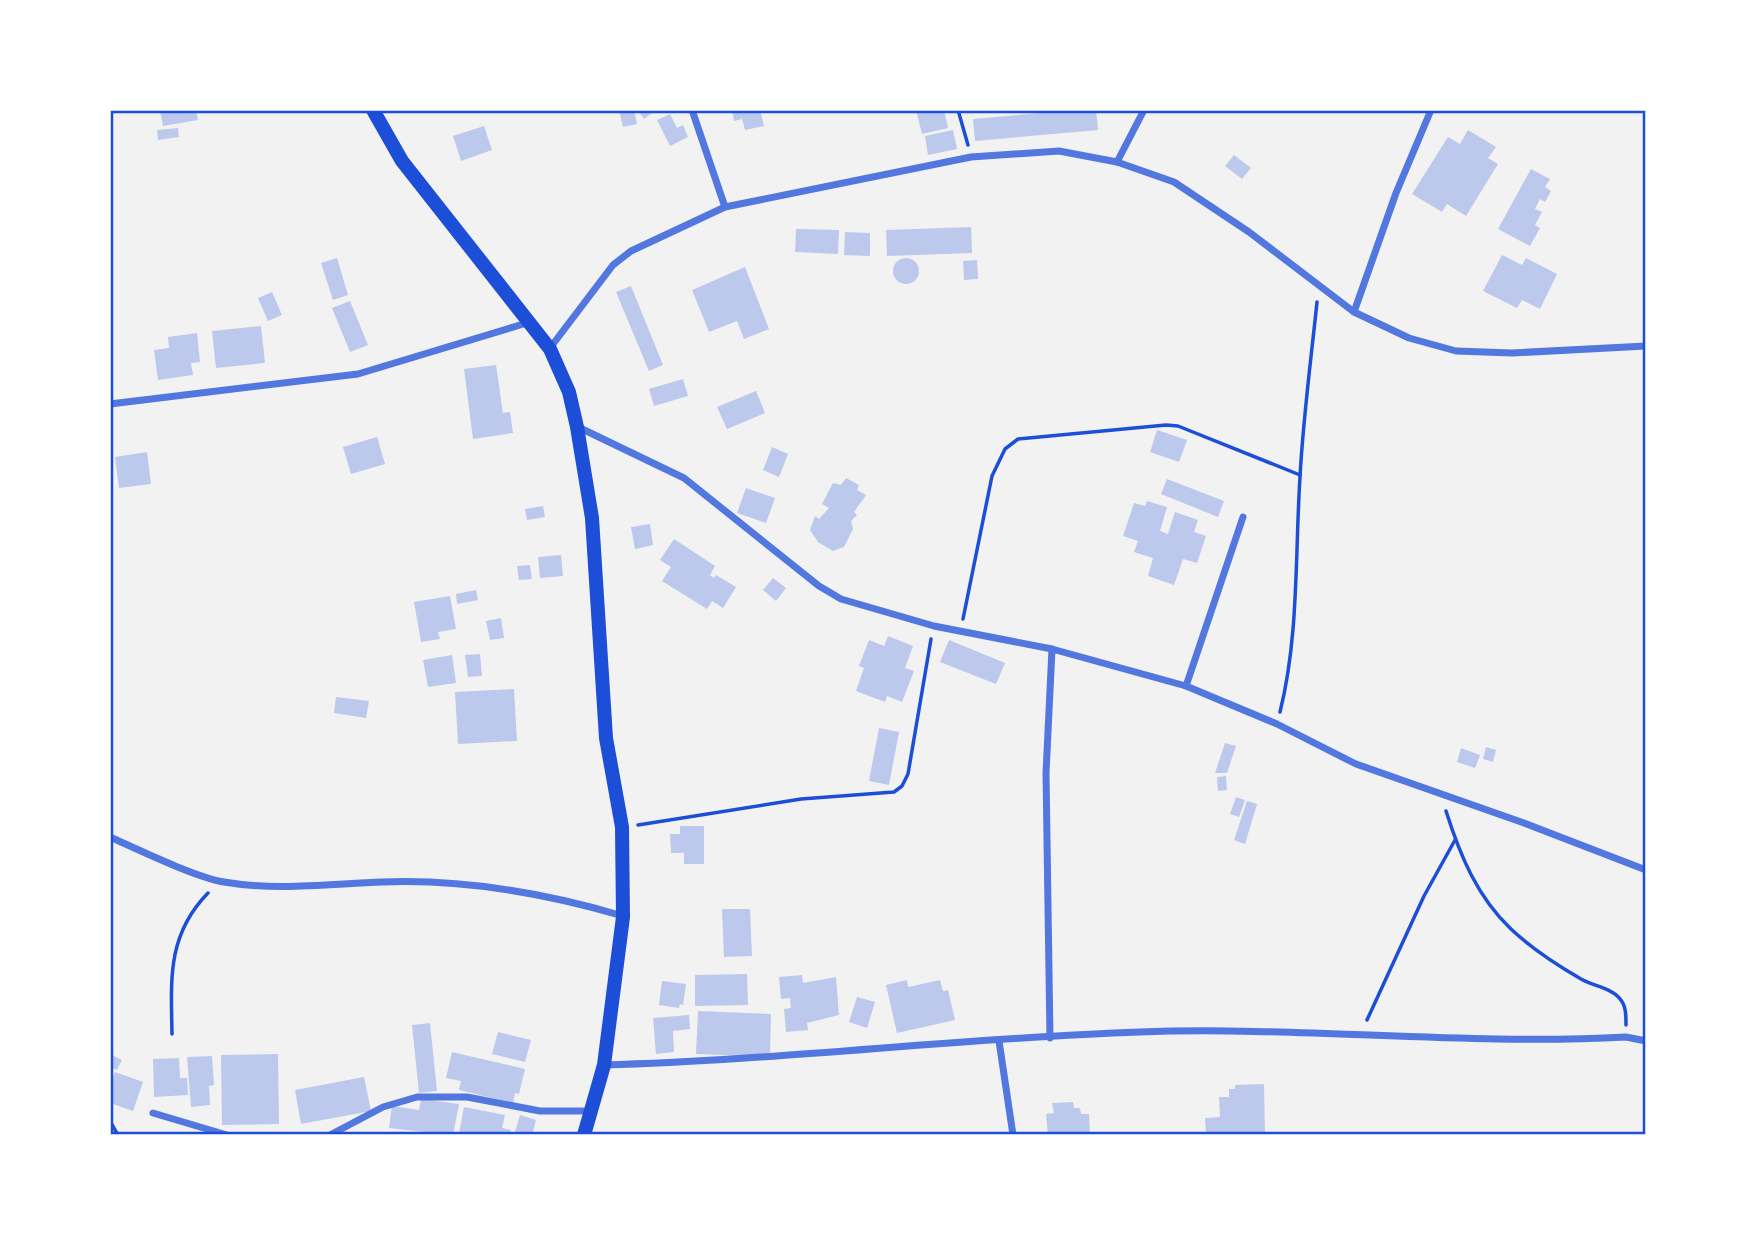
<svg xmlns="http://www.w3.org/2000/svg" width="1756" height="1245" viewBox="0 0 1756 1245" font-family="'Fira Sans',sans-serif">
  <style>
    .building { fill: #bdc9ec }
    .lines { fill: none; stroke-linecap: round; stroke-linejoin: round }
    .path { stroke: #1d4ed8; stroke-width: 3.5 }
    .minor { stroke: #5277de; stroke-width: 7 }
    .secondary { stroke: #1d4ed8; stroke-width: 14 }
    .neatline { fill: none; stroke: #1d4ed8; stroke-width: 2.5 }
  </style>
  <rect width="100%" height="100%" fill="#f2f2f2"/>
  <g class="building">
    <path d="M160,110h36l2,10 -35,6z"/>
    <path d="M619,110h15l3,14 -14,3z"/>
    <path d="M638,110h18l-12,9z"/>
    <path d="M732,110h28l4,16 -19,4 -3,-11 -8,2z"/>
    <path d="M916,110h28l4,18 -26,6z"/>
    <path d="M1074,110h22l2,20 -123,11 -2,-22z"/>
    <path d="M670,114l7,14 6,-3 5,12 -18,9 -13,-26z"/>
    <path d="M484,126l8,24 -31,11 -8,-25z"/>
    <path d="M178,128l1,9 -21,3 -1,-10z"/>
    <path d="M953,130l4,19 -29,6 -3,-19z"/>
    <path d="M1468,130l28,17 -8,11 10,6 -32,52 -19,-12 -5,8 -30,-18 36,-57 12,7z"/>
    <path d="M1234,155l17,13 -9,11 -17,-13z"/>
    <path d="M1531,169l19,10 -5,8 6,4 -6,11 -5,-3 -5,10 7,3 -7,13 5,3 -10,18 -32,-17z"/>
    <path d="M971,227l1,26 -85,3 -1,-26z"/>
    <path d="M796,229l43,1 -1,24 -43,-2z"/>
    <path d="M845,232l25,1v23l-26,-1z"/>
    <path d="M1502,255l20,10 4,-7 31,16 -17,35 -18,-9 -5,8 -34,-17z"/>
    <path d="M337,258l11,37 -15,5 -12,-37z"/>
    <circle cx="906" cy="271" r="13"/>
    <path d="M977,260l1,19 -14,1 -1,-19z"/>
    <path d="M745,267l24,62 -25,10 -7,-18 -28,11 -17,-42z"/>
    <path d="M631,286l32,79 -14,6 -33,-79z"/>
    <path d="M272,292l10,23 -14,6 -10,-23z"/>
    <path d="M350,301l18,44 -18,7 -18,-44z"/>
    <path d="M261,326l4,37 -49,5 -4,-37z"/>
    <path d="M197,333l3,29 -9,1 2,12 -35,5 -4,-30 15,-2 -1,-11z"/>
    <path d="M496,365l7,48 7,-1 3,21 -40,6 -9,-70z"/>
    <path d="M683,379l5,17 -34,10 -5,-17z"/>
    <path d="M756,391l9,22 -38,16 -10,-22z"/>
    <path d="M1157,430l30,10 -8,22 -29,-10z"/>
    <path d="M377,437l8,27 -34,10 -8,-27z"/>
    <path d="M772,447l16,7 -9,23 -16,-7z"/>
    <path d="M147,452l4,32 -32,4 -4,-31z"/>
    <path d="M846,478l13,7 -2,5 9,5 -12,17 3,3 -6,6 2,8 -9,18 -11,4 -15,-9 -8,-12 5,-14 4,3 10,-11 -7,-4 11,-21 8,2z"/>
    <path d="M1167,479l57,22 -6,16 -57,-23z"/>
    <path d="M746,488l29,10 -9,25 -29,-10z"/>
    <path d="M1147,501l20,6 -7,24 8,3 7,-22 23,8 -4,12 12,4 -9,27 -14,-4 -9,26 -26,-9 5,-18 -19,-6 4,-11 -15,-5 11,-33 11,3z"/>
    <path d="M543,506l2,11 -18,3 -2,-11z"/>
    <path d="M650,524l3,21 -18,4 -4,-22z"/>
    <path d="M674,539l41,27 -5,9 4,3 2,-3 20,12 -13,21 -11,-7 -5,8 -45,-28 9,-14 -11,-7z"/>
    <path d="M561,555l2,21 -23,2 -2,-21z"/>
    <path d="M530,565l2,14 -13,1 -2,-14z"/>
    <path d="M773,578l13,10 -10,13 -13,-11z"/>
    <path d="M476,590l2,10 -21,4 -1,-10z"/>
    <path d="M450,596l6,33 -18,3 2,7 -19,3 -7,-40z"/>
    <path d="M501,618l3,20 -14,2 -4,-19z"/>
    <path d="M888,636l25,10 -8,22 9,3 -12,31 -15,-6 -2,6 -29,-11 8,-23 -5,-2 10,-26 15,6z"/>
    <path d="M949,640l56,23 -9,21 -56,-22z"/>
    <path d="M480,654l2,22 -14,1 -3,-22z"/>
    <path d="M452,655l4,28 -28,4 -5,-27z"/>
    <path d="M514,689l3,52 -59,3 -3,-52z"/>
    <path d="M336,697l33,4 -3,17 -32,-5z"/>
    <path d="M879,728l20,4 -10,53 -20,-4z"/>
    <path d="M1225,743l11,3 -9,27h-12z"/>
    <path d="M1486,747l10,3 -3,12 -10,-3z"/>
    <path d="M1461,748l19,7 -5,13 -18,-6z"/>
    <path d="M1226,776l1,14 -9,1 -1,-14z"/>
    <path d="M1236,797l9,3 -6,17 -9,-3z"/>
    <path d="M1247,801l10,3 -12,40 -11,-4z"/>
    <path d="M680,826h24v38h-20v-11h-13l-1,-19h10z"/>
    <path d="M722,909h28l2,47 -28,1z"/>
    <path d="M747,974l1,31 -53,1v-31z"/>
    <path d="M802,975l1,8 33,-6 3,38 -32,8 1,7 -22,2 -2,-23 7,-1 -1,-10 -9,1 -2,-22z"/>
    <path d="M907,980l1,7 32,-7 3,11 5,-1 7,30 -58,13 -11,-48z"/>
    <path d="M662,981l24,3 -3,21 -3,-1 -1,4 -20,-3z"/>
    <path d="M857,997l18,5 -8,26 -18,-6z"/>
    <path d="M698,1011l73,3 -1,43 -74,-3z"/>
    <path d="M689,1015l1,14 -17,2 1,21 -18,2 -3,-36z"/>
    <path d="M430,1023l7,68 -18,2 -7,-68z"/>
    <path d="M498,1032l33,8 -6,22 -33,-8z"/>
    <path d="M452,1052l73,17 -6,25 -4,-1 -2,10 -54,-13 2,-9 -15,-3z"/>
    <path d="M110,1054l12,6 -5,10 -7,-3z"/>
    <path d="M278,1054l1,70 -57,1 -1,-70z"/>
    <path d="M212,1056l2,29 -5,1 1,19 -19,2 -4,-50z"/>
    <path d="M179,1058l1,20h7l1,17 -34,2 -1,-38z"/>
    <path d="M115,1072l28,10 -10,29 -23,-8v-18z"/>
    <path d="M364,1077l7,34 -70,13 -6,-34z"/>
    <path d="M1264,1084l1,51h-59l-1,-17 15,-1 -1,-20h10v-8h6v-4z"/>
    <path d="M421,1099l38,5 -6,31 -64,-7 3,-22 27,4z"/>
    <path d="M1073,1102l1,6h6l1,6h8l1,21h-42l-2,-21 8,-1 -2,-10z"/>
    <path d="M464,1107l41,8 -3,13 9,2 -1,5 -51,-2z"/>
    <path d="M520,1115l16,5 -4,15h-18z"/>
  </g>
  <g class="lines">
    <g class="path">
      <path d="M958,110l10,35"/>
      <path d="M963,619l29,-143 13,-27 13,-10 148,-14 12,1 122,49"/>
      <path d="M1280,712c19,-76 15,-157 20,-235 3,-58 11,-117 17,-175"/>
      <path d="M1446,811c14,44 31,86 65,118 20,19 46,36 70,50 12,7 31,9 39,20 6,6 6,17 6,26"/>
      <path d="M638,825l163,-26 93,-7 8,-6 6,-12 23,-135"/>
      <path d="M1367,1020l57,-124 31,-56"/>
      <path d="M172,1034c-1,-55 -5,-99 36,-141"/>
      <path d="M110,1121l8,14"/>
    </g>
    <g class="minor">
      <path d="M692,110l33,97"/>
      <path d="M1117,162l27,-52"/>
      <path d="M1354,312l42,-119 35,-83"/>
      <path d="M550,348l63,-83 18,-14 94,-44 246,-50 88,-6 58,11 57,20 75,50 105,80 55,26 47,13 56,2 134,-7"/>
      <path d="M110,404l248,-30 172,-52"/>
      <path d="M578,427l106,51 135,108 22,13 93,27 118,23 134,37 91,38 79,40 168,59 122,47"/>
      <path d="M1186,686l57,-169"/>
      <path d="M110,837c29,13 85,40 114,45 52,9 105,2 158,0 81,-3 163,11 241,34"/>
      <path d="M1050,1038l-4,-265 6,-124"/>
      <path d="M999,1041l14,94"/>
      <path d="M604,1065c179,-5 356,-27 535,-33 162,-6 325,14 487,5l20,4"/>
      <path d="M153,1113l74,22"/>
      <path d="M330,1135l53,-28 34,-10h50l73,14h50"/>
    </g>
    <path class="secondary" d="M373,110l29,51 148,188 19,43 8,35 15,91 14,220 16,89 1,90 -19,148 -20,70"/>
  </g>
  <rect width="1756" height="1245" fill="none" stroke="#ffffff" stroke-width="224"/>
  <rect x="112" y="112" width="1532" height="1021" class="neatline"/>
</svg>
